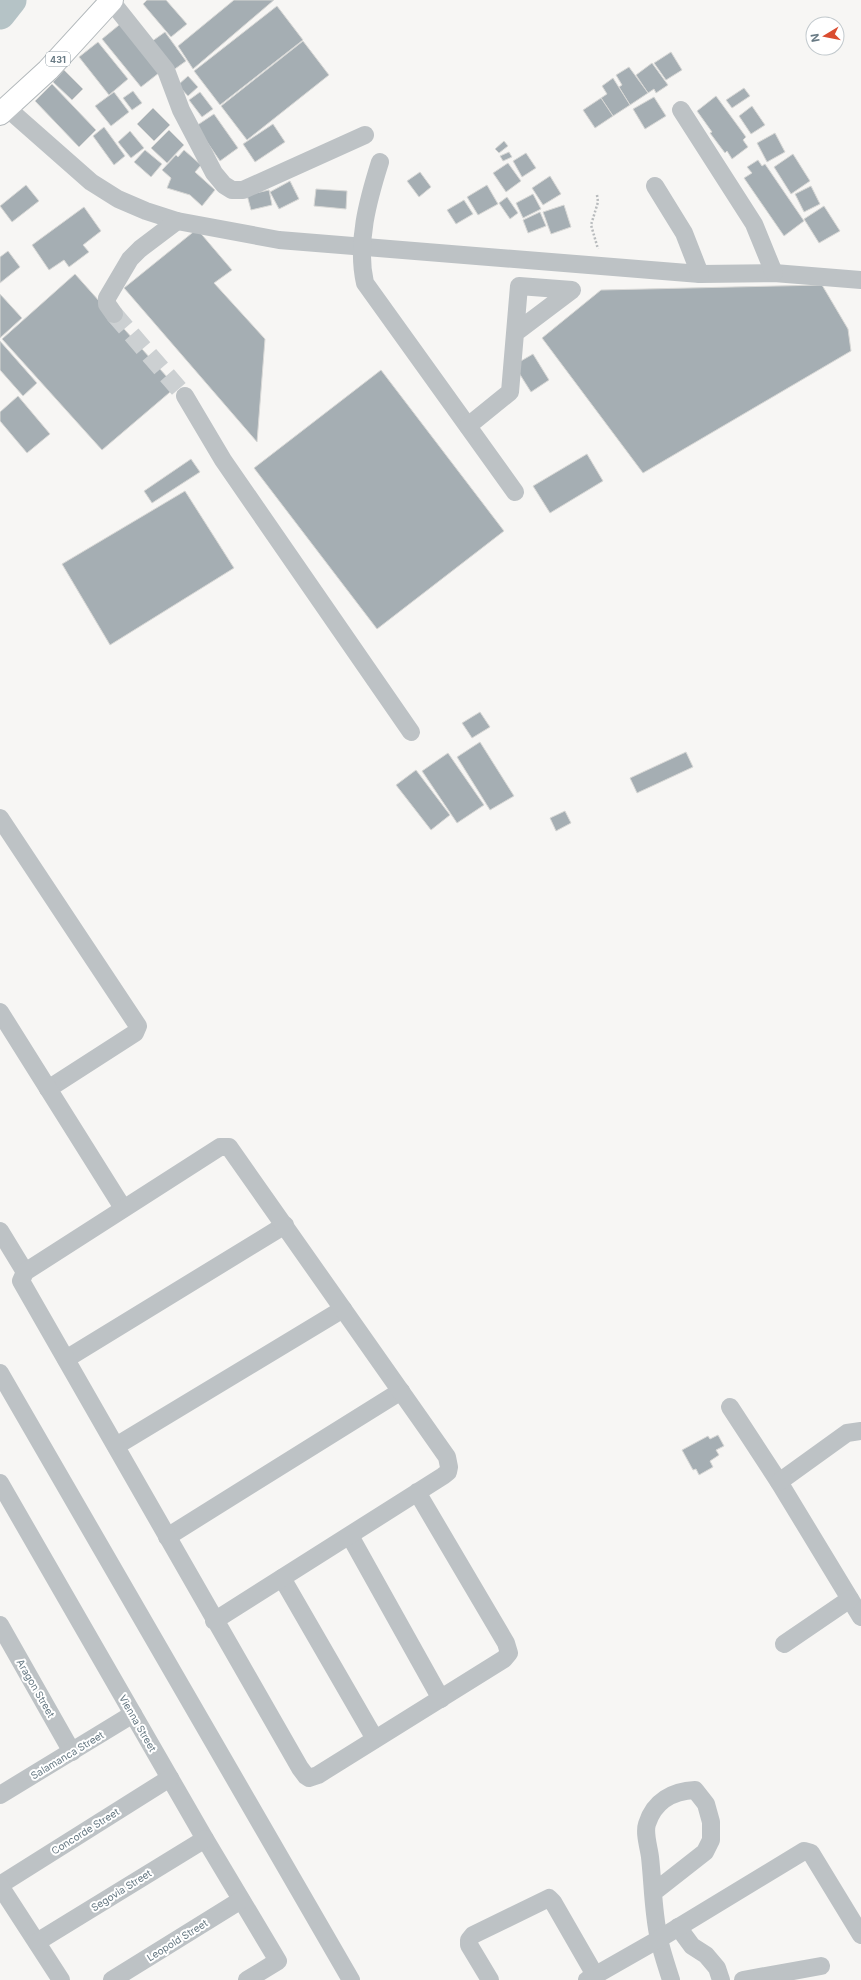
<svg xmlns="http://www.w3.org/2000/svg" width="861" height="1980" viewBox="0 0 861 1980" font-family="Inter,sans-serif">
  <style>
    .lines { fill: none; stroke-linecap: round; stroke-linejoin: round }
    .river { stroke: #b5c3c6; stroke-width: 31 }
    .building { fill: #a5aeb3; stroke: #d8d8d6 }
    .minor-tunnel { stroke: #ccd0d2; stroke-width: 18; stroke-dasharray: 18 9; stroke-linecap: butt }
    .major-casing { stroke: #b1b7ba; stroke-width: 24 }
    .path { stroke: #b8bbbd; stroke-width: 2.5; stroke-dasharray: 2 2; stroke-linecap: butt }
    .minor { stroke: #bdc2c5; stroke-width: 18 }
    .major { stroke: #fff; stroke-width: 22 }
    .labels { text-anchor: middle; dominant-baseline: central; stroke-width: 4; stroke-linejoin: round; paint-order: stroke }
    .shield { fill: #fff; stroke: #95a1a8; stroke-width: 1 }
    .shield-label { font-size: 9px; font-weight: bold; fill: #677983 }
    .street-label { font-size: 10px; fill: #677983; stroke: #fff }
  </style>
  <rect width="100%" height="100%" fill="#f7f6f4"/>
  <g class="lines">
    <path class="river" d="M0,14l11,-14"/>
  </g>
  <g class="building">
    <path d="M147,0h19l21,24 -16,13 -28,-33z"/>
    <path d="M234,0h40l-81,69 -15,-23z"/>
    <path d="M277,6l26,34 -83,65 -26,-34z"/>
    <path d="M124,21l40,48 -23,18 -39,-48z"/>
    <path d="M165,32l21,29 -14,10 -21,-29z"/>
    <path d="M303,41l26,34 -82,65 -26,-34z"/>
    <path d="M98,42l30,37 -19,16 -30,-38z"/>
    <path d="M671,52l11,18 -16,10 -12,-17z"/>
    <path d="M652,63l16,22 -12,8 -2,-4 -6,4 -12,-18z"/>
    <path d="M629,67l19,26 -18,12 -11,-18 3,-2 -6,-10z"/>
    <path d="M64,70l19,19 -11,11 -19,-18z"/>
    <path d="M188,76l10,11 -10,9 -10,-11z"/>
    <path d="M613,78l17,27 -17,11 -12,-18 6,-4 -5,-8z"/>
    <path d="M52,84l44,46 -17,17 -44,-46z"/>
    <path d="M744,88l6,8 -18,12 -6,-8z"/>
    <path d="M133,91l9,12 -10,7 -9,-12z"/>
    <path d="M114,92l15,20 -18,14 -16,-20z"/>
    <path d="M200,92l13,17 -11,8 -13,-17z"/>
    <path d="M716,96l30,41 -3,3 5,7 -16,12 -5,-8 -2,2 -15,-20 2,-1 -15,-21z"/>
    <path d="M654,97l12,19 -21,13 -12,-20z"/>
    <path d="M601,98l12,18 -18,12 -12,-18z"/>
    <path d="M752,106l13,19 -14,9 -12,-18z"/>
    <path d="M153,108l17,17 -16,16 -17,-17z"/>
    <path d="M214,114l24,34 -18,13 -24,-35z"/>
    <path d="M273,124l12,18 -30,20 -12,-18z"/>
    <path d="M104,127l21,29 -11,9 -21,-29z"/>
    <path d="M169,130l15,15 -17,18 -16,-15z"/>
    <path d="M130,131l14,17 -13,10 -13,-16z"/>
    <path d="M775,133l10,19 -18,10 -10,-19z"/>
    <path d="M504,141l4,5 -9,7 -4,-4z"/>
    <path d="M145,150l17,14 -11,13 -17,-15z"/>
    <path d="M184,150l17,15 -6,7 20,18 -13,16 -12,-11 -23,-7 4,-10 -9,-8 14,-15 2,2z"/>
    <path d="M509,152l3,5 -9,4 -3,-5z"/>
    <path d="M526,153l10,15 -14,9 -9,-16z"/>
    <path d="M793,154l17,27 -19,13 -17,-27z"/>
    <path d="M758,160l4,6 3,-2 39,57 -20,15 -40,-58 8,-5 -5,-6z"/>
    <path d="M508,163l13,18 -15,11 -13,-19z"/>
    <path d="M420,172l11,15 -12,10 -12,-16z"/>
    <path d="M550,176l11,18 -18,11 -11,-17z"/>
    <path d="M290,181l9,18 -20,10 -9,-17z"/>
    <path d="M26,185l13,16 -27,21 -12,-16z"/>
    <path d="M487,185l11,19 -20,11 -11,-18z"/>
    <path d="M811,186l9,18 -16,8 -9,-18z"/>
    <path d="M316,189l31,2 -1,18 -32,-3z"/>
    <path d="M269,190l3,15 -21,5 -4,-15z"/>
    <path d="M533,194l8,15 -18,9 -7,-15z"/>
    <path d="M507,197l11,16 -8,6 -11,-16z"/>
    <path d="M464,200l9,14 -17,10 -9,-14z"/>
    <path d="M564,205l7,22 -20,7 -8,-22z"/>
    <path d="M824,206l16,25 -21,12 -15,-24z"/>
    <path d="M84,207l17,24 -18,14 6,7 -20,15 -5,-7 -15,10 -17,-25z"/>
    <path d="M540,212l6,14 -18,7 -5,-13z"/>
    <path d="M197,229l35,41 -18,13 51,56 -8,103 -133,-154z"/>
    <path d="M8,251l12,16 -20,16v-26z"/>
    <path d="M75,274l101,113 -74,63 -100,-111z"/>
    <path d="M822,285l26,44 3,22 -208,122 -101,-135 59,-48z"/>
    <path d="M0,294l22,24 -22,20z"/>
    <path d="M0,341l37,42 -14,13 -23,-26z"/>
    <path d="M533,354l16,26 -18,12 -17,-27z"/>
    <path d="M381,370l123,161 -127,98 -123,-161z"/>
    <path d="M18,396l32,38 -23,19 -27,-32v-9z"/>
    <path d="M587,454l16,27 -53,32 -17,-27z"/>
    <path d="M191,459l9,13 -48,31 -8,-12z"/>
    <path d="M185,491l49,77 -124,77 -48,-81z"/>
    <path d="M480,712l10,15 -18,11 -10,-15z"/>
    <path d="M480,742l34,54 -24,14 -33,-53z"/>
    <path d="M686,752l7,15 -56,26 -7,-15z"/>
    <path d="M448,753l36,52 -27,18 -35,-52z"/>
    <path d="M416,770l34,45 -19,15 -35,-45z"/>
    <path d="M565,811l6,12 -15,8 -6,-13z"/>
    <path d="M718,1435l6,11 -8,4 3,5 -9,6 3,6 -14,8 -3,-6 -3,1 -11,-20 26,-14 2,3z"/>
  </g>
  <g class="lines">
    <path class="minor-tunnel" d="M114,314l71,82"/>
    <defs>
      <path id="major" d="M0,114l48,-44 64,-70"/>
    </defs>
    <use href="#major" class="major-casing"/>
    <path class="path" d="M597,195l1,7 -7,23 7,24"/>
    <g class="minor">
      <path d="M111,1l55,69 15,40 33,63 10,12 8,5h11l122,-55"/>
      <path d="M7,108l84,74 27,17 28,12 31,10 102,19 421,34 74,-1 87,7"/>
      <path d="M681,110l73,114 20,49"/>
      <path d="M380,162c-12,38 -24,81 -15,121l150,209"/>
      <path d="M655,186l29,47 16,41"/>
      <path d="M114,314l-7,-10v-6l23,-39 10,-10 37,-28"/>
      <path d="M185,396l38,64 188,272"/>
      <path d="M468,426l42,-34 9,-106 53,4 -57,43"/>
      <path d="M0,818l138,208 -3,7 -87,56"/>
      <path d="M0,1012l123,196"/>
      <path d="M0,1231l25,41"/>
      <path d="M66,1359l219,-134"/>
      <path d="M0,1373l351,607"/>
      <path d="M730,1407l49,75 82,135"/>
      <path d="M116,1446l227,-137"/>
      <path d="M779,1482l68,-49 14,-2"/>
      <path d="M0,1483l205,356 73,122 -31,19"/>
      <path d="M350,1536l91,163"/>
      <path d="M167,1537l234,-146"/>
      <path d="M282,1578l93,161"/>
      <path d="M214,1621l229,-145 5,-4 1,-5 -2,-10 -218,-310h-9l-195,125 -4,9 279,487 6,8 3,2 9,-3 186,-116 5,-6 -3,-10 -89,-151"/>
      <path d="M0,1625l72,127"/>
      <path d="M784,1644l66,-45"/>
      <path d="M0,1795l133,-81"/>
      <path d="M0,1885l170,-107"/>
      <path d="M0,1886l61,94"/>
      <path d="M654,1892l51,-40 6,-12v-18l-5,-18 -11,-14c-22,1 -41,11 -48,34 -3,9 2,24 3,33 3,27 3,56 9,82 3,14 8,28 12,41"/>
      <path d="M678,1927l14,19 14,9 11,13 4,12"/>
      <path d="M37,1942l168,-103"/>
      <path d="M112,1980l129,-80"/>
      <path d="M490,1980l-21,-35v-5l4,-5 76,-37 4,4 42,73"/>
      <path d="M587,1980l72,-41 145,-88 7,2 50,82"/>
      <path d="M743,1980l78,-14"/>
    </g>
    <use href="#major" class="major"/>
  </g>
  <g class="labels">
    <rect class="shield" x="46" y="52" width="24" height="14" rx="3"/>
    <g class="shield-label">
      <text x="58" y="59">431</text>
    </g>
    <g class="street-label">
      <text transform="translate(36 1688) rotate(60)">Aragon Street</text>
      <text transform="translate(138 1723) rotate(60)">Vienna Street</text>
      <text transform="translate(67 1755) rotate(-31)">Salamanca Street</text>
      <text transform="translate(85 1831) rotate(-32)">Concorde Street</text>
      <text transform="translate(121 1890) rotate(-32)">Segovia Street</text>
      <text transform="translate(177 1940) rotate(-32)">Leopold Street</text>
    </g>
  </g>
  <g transform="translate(825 36) rotate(260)"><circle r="19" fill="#ffffff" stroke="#c2c9cd"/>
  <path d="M0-3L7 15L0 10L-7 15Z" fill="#da4c30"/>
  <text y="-6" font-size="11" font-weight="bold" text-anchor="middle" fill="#677983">N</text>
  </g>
</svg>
